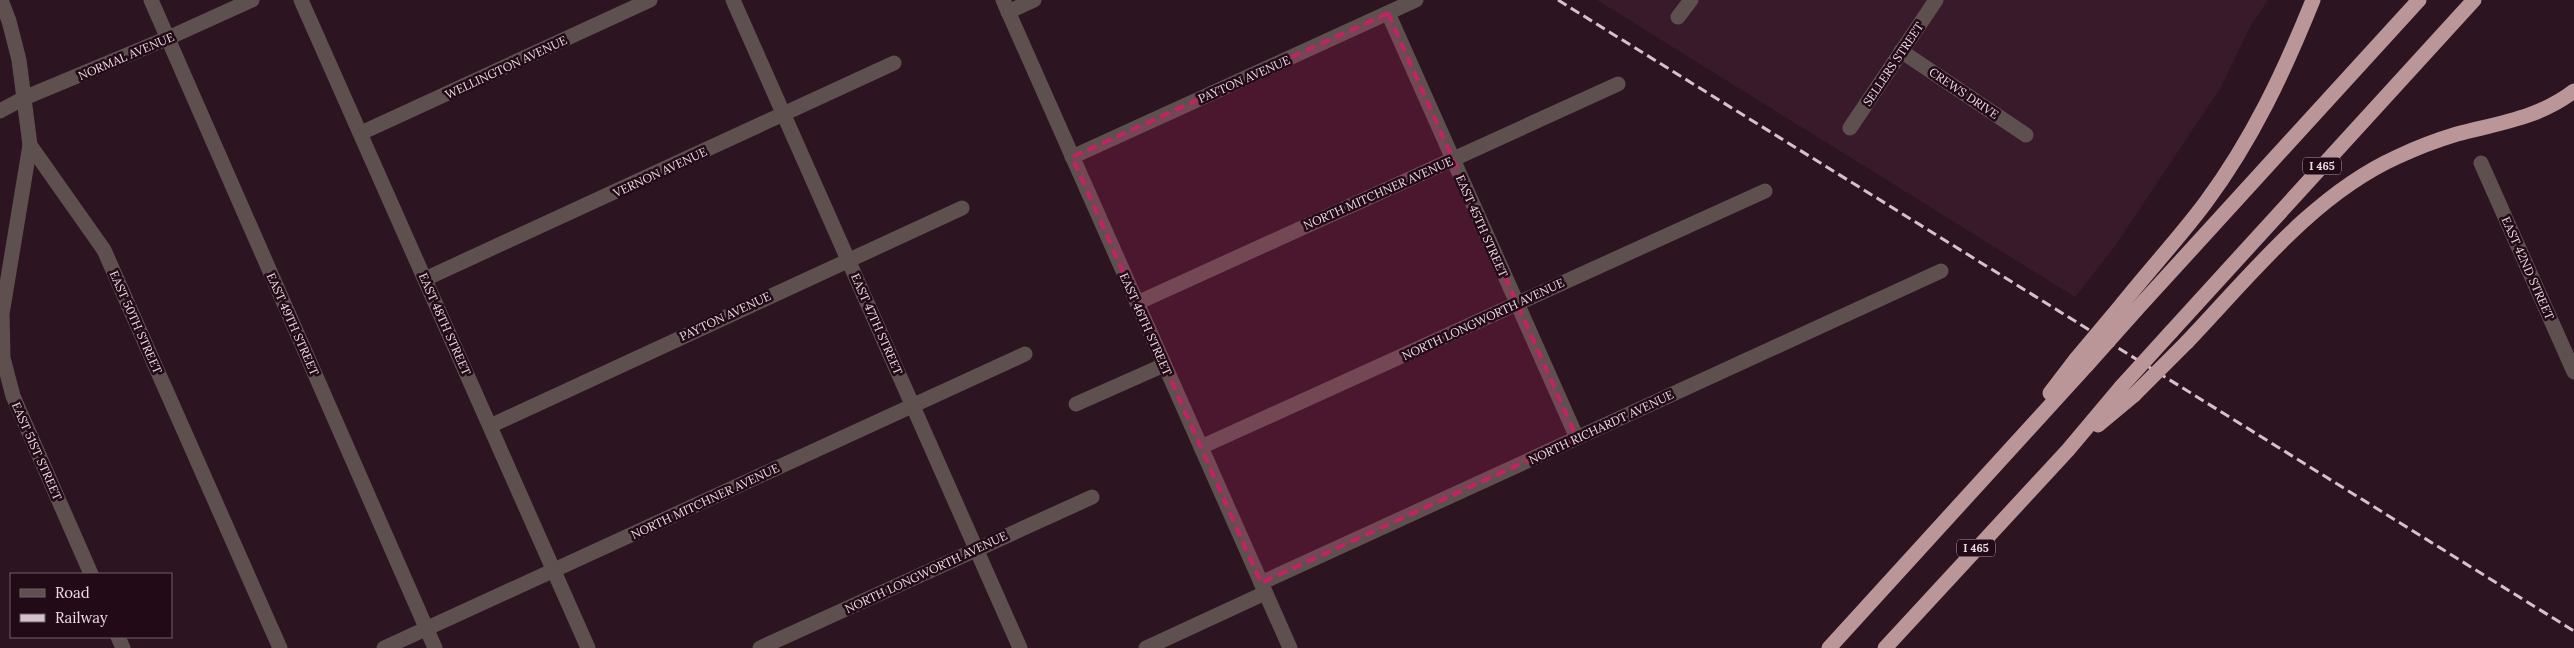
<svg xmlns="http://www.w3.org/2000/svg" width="2574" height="648" viewBox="0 0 2574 648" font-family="Lora,serif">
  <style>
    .built { fill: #391a2a }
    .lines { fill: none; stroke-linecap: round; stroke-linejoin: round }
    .minor { stroke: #5f5050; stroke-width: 15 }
    .highway { stroke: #bb9698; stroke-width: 15 }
    .rail { stroke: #d4c2cb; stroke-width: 3; stroke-dasharray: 10 5; stroke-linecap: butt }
    .highway-bridge { stroke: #bb9698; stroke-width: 15 }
    .marked { fill: #c42262; fill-opacity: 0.2; stroke: #c42262; stroke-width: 4; stroke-dasharray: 10 6; stroke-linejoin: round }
    .labels { text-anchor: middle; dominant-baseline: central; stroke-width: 5; stroke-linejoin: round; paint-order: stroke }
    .shield { fill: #220b17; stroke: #af9da6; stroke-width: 1 }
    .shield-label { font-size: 11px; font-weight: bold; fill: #ecdbe3 }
    .street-label { font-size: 12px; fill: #ecdbe3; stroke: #220b17 }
  </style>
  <rect width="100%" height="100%" fill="#2c1421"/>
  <path class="built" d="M1597,0h671l-18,27 -29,60 -106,159 -40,51z"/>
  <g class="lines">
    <g class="minor">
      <path d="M1,0l8,21 10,39 11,85 74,105 176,398"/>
      <path d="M151,0l284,648"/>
      <path d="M301,0l287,648"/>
      <path d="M733,0l287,648"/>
      <path d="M1003,0l287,648"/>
      <path d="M1008,12l26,-12"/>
      <path d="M1388,13l189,425"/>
      <path d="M1678,17l13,-17"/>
      <path d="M1901,51l125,84"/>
      <path d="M0,111l24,-13 144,-60 84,-38"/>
      <path d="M1850,128l86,-128"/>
      <path d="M361,133l289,-133"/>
      <path d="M30,145l-28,169 1,44 10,38 78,178"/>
      <path d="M1072,157l344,-157"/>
      <path d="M2481,163l93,209"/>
      <path d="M425,279l469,-216"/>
      <path d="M1137,303l481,-219"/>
      <path d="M1076,404l88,-39"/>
      <path d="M490,426l472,-218"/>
      <path d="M1201,447l564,-256"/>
      <path d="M1261,583l680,-312"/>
      <path d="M118,637l5,11"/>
      <path d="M384,648l641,-294"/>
      <path d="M760,648l332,-151"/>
      <path d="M1146,648l119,-55"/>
    </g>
    <g class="highway">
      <path d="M2123,303c27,-34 57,-66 83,-101 46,-62 78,-130 107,-202"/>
      <path d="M2136,310l283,-310"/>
      <path d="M2171,332l303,-332"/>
      <path d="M2187,342c63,-66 126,-147 210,-185 19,-9 40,-17 60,-23 42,-11 82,-16 117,-43"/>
      <path d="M2050,393l26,-34"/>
      <path d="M2098,425l36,-30"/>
      <path d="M1829,648l258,-283"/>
      <path d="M1885,648l183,-198 53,-63"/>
    </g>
    <path class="rail" d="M1558,0l1016,631"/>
    <g class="highway-bridge">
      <path d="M2076,359l47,-56"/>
      <path d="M2087,365l49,-55"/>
      <path d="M2121,387l50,-55"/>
      <path d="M2134,395l53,-53"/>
    </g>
  </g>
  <path class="marked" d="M1388,13l189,425 -316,145 -189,-426z"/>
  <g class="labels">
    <g class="shield">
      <rect x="2303" y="157.5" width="38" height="17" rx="4"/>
      <rect x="1957" y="539.5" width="38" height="17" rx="4"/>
    </g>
    <g class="shield-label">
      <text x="2322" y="166">I 465</text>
      <text x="1976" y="548">I 465</text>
    </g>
    <g class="street-label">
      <text transform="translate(126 56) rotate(-23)">NORMAL AVENUE</text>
      <text transform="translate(1893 64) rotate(-56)">SELLERS STREET</text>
      <text transform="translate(506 67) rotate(-25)">WELLINGTON AVENUE</text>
      <text transform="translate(1244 79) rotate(-24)">PAYTON AVENUE</text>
      <text transform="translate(1964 93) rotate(34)">CREWS DRIVE</text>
      <text transform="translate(660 172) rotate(-25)">VERNON AVENUE</text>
      <text transform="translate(1378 193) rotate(-24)">NORTH MITCHNER AVENUE</text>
      <text transform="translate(1482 226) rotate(66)">EAST 45TH STREET</text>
      <text transform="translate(2528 268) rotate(66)">EAST 42ND STREET</text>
      <text transform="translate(725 316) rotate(-25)">PAYTON AVENUE</text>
      <text transform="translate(1483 319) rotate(-25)">NORTH LONGWORTH AVENUE</text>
      <text transform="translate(136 322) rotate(66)">EAST 50TH STREET</text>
      <text transform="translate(293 324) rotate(66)">EAST 49TH STREET</text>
      <text transform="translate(445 324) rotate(66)">EAST 48TH STREET</text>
      <text transform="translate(877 324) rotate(66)">EAST 47TH STREET</text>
      <text transform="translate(1146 324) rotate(66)">EAST 46TH STREET</text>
      <text transform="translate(1601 427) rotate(-25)">NORTH RICHARDT AVENUE</text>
      <text transform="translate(37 451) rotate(66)">EAST 51ST STREET</text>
      <text transform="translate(705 501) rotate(-25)">NORTH MITCHNER AVENUE</text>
      <text transform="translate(926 572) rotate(-25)">NORTH LONGWORTH AVENUE</text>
    </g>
  </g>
  <rect x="10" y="573" width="162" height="65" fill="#220b17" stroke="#735e69"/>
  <rect x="20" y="589" width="25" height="8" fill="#5f5050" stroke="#735e69"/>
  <text x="55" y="598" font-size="15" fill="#ecdbe3">Road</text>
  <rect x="20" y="614" width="25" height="8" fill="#d4c2cb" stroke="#735e69"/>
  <text x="55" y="623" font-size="15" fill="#ecdbe3">Railway</text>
</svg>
